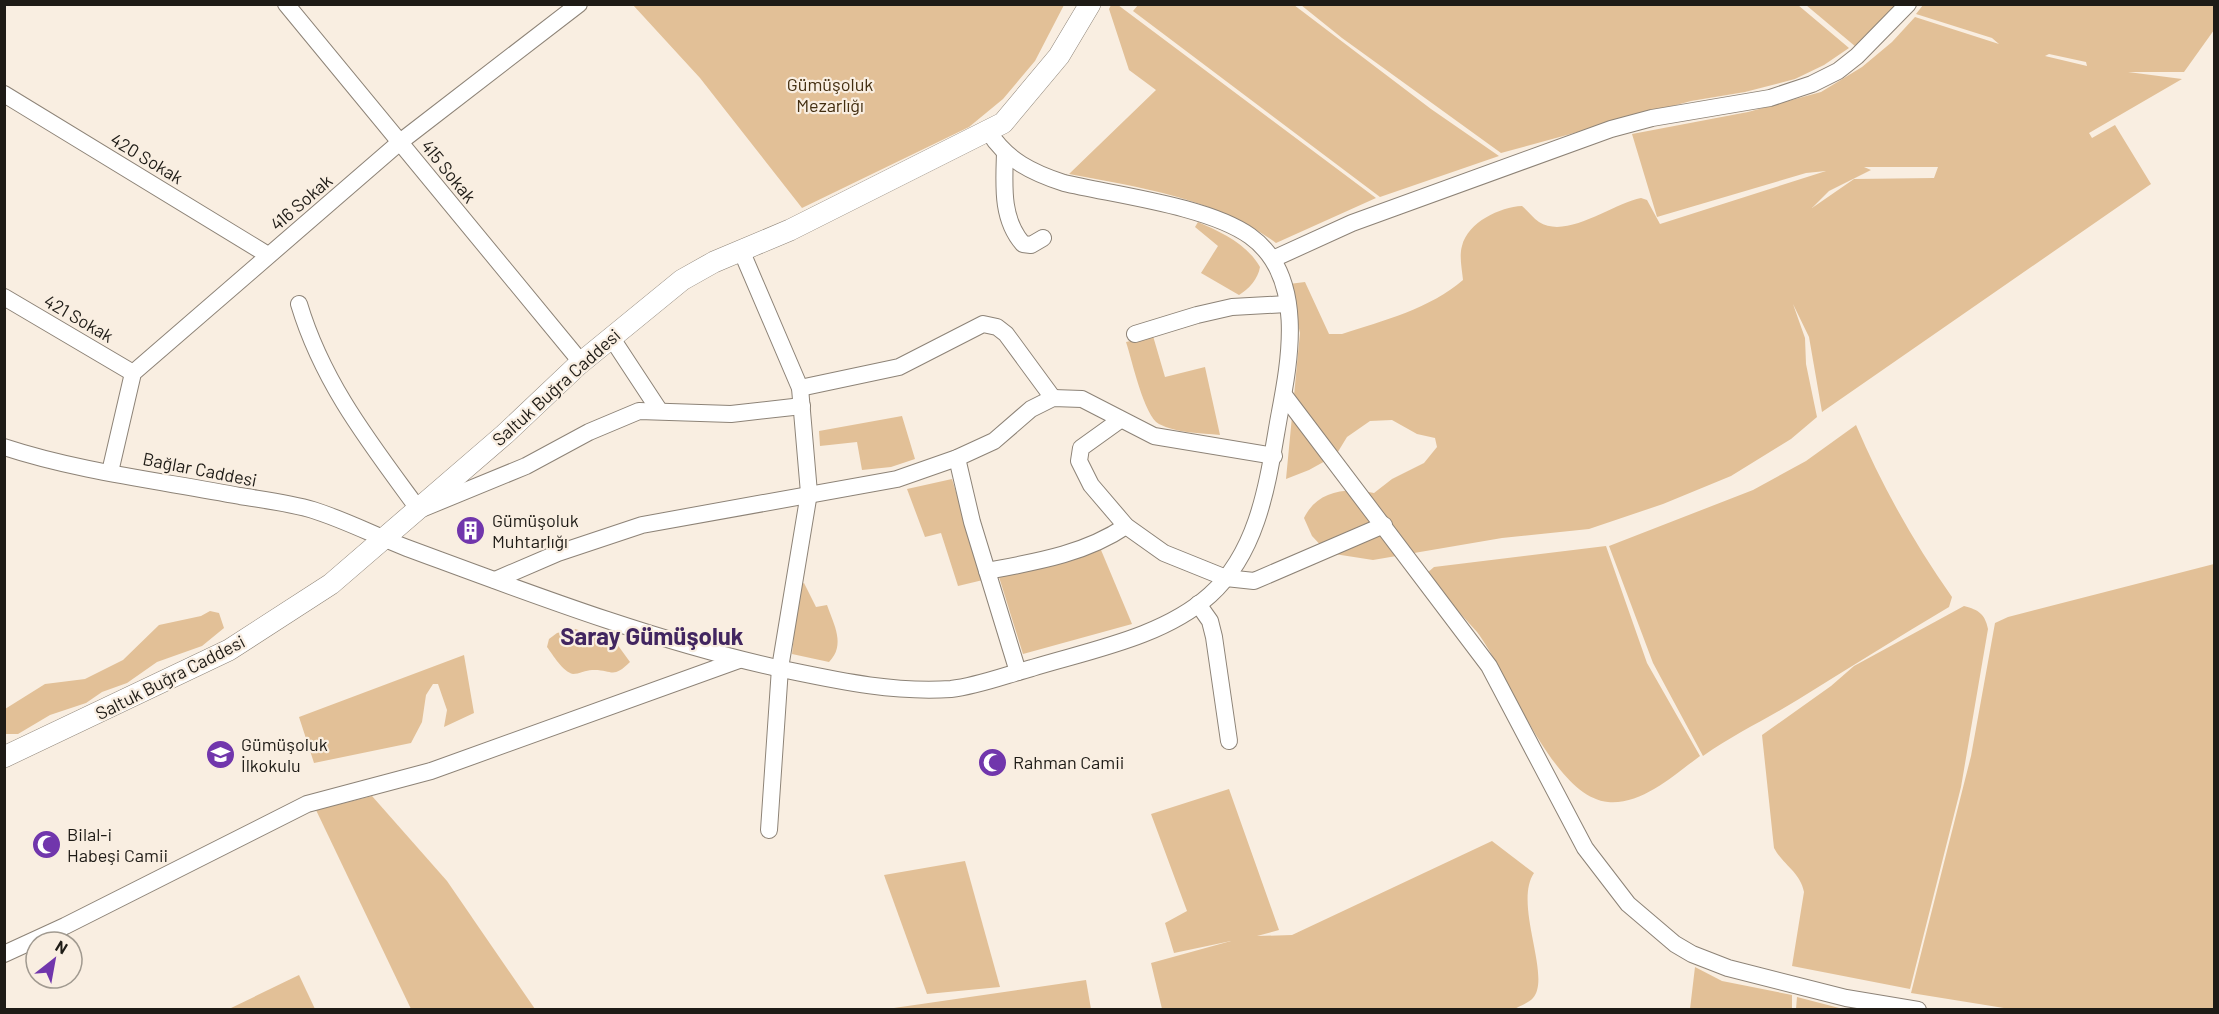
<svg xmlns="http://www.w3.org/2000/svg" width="2219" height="1014" viewBox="0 0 2219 1014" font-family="Barlow,sans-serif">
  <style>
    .green { fill: #e2c097; fill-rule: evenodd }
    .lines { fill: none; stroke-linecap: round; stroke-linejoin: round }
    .minor-casing { stroke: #8d8377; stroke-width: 18 }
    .tertiary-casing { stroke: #8d8377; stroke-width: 22 }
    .minor { stroke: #fff; stroke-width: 16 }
    .tertiary { stroke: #fff; stroke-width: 21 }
    .labels { text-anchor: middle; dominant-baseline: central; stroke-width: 4.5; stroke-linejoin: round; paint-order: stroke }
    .park-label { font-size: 18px; fill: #422d0f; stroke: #f9eee1 }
    .street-label { font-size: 18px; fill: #1e1b16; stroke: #f9eee1 }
    .poi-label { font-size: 18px; fill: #1e1b16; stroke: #f9eee1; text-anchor: start }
    .district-label { font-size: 24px; font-weight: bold; fill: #422660; stroke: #f9eee1 }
  </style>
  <rect width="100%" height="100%" fill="#f9eee1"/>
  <g class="green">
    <path d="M633,5h431l-29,56 -32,38 -34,28 -167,81 -102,-130z"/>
    <path d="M1111,5h7l258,193 -100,45c-61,-45 -134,-55 -207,-69l87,-84 -27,-20 -20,-61z"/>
    <path d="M1138,5h156l137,104 68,47 -119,41 -247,-186z"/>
    <path d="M1301,5h497l51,43 -25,17 -29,14 -50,13 -54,9 -190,52 -159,-115z"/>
    <path d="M1806,5h90l-40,42z"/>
    <path d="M1923,5h291v25l-30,42h-56l54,7 -93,54 3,5 23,-13 36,59 -329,228 -13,-75 -16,-33 12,34 1,26 11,53 -26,22 -60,37 -68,28 -74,25 -87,9 -129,22 -45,-7 -16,-17 -8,-18c13,-27 42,-31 70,-25l18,-14 32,-16 13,-16 -2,-9 -18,-4 -25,-14 -22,1 -23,16 -11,18 -27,15 -23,9 14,-146 -11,-49 16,-2 24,52h13c41,-13 89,-26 121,-54 -1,-11 -4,-24 -1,-34 6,-24 38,-39 60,-40 6,5 11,12 17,16 28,18 74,-19 102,-24l6,2 13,24 166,-53 -20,2 -149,44 -25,-83 116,-22 73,-20 41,-25 30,-25 23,-25 84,27 -7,-6 -76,-24zM2049,54l37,8 1,4 -42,-10zM1864,167h74l-4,11 -80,1 -42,29 17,-17 42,-21z"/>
    <path d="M1198,222c23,10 49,22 62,45 -2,12 -11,22 -21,28l-38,-22 17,-27 -23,-19z"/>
    <path d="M1153,336l12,41 40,-10 15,68c-19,-2 -44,-2 -61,-11 -15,-8 -27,-64 -33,-82z"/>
    <path d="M902,416l13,43 -24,8 -29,3 -5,-28 -37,4 -1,-15z"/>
    <path d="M1856,425c26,61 58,118 96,172l-3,10c-51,30 -100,61 -150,92 -32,20 -65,35 -96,57l-50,-93 -44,-117 144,-56 53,-29z"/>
    <path d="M952,479l31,101 -25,6 -17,-53 -16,4 -18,-48z"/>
    <path d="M1606,546l41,117 53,93c-26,19 -58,49 -92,46 -56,-5 -100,-130 -131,-170 -17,-20 -36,-36 -50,-59l7,-6z"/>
    <path d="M1101,550l31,74 -109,30 -24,-77z"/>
    <path d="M2214,564v445h-204l-99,-16 60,-237 24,-133 13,-6z"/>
    <path d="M804,583l12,24 11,-2c7,20 19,40 2,57l-37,-8 7,-68z"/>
    <path d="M1964,606c15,4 21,8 24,23l-27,158 -51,202 -118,-23 12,-74c-4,-20 -21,-27 -30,-44l-12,-113 69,-49 23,-20z"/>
    <path d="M210,611l9,2 5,15 -22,18 -45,16 -30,21 -25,9 -16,11 -36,12 -32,19h-13v-25l40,-25 40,-5 38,-19 36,-35 42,-9z"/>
    <path d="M575,629l39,11 16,22c-18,18 -18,7 -38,8 -6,0 -13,4 -19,4 -10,-2 -20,-19 -26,-27l2,-8 8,-6z"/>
    <path d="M464,655l10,58 -30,14 3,-17 -9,-26h-5l-7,11 -4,27 -11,21 -97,20 -15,-46z"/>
    <path d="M1229,789l50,141 -22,6 35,-1 200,-94 42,32c-21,31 18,104 -1,125 -4,5 -14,8 -20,12l-351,-1 -11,-46 80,-22 -57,12 -9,-30 22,-12 -36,-97z"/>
    <path d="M372,796l75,85 88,128h-124l-95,-199z"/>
    <path d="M965,861l35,126 -73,7 -43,-119z"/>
    <path d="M1695,967l27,14 70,14v14h-102z"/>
    <path d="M299,975l16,34h-86z"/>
    <path d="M1086,980l5,29h-204z"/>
    <path d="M1797,997l46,12h-47z"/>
  </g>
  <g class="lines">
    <defs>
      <g id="minor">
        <path d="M286,4l295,358"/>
        <path d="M4,94l264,161"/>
        <path d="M1005,153c-1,32 -4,66 18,91l8,1 12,-7"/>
        <path d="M741,250l59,138 9,105 -29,175 -11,162"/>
        <path d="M1273,259l79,-36 259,-94 41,-11 118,-20 42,-14 26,-13 19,-15 51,-52"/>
        <path d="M4,297l129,76"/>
        <path d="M299,304c24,80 71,139 120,206l107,-44 63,-34 50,-21 92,3 71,-8"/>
        <path d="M1135,334l62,-19 35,-8 55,-3"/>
        <path d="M611,337l48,73"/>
        <path d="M800,388l99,-21 84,-43 14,3 9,7 47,64"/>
        <path d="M1284,395l205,271 96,182 43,56 47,40 17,10 36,14 118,30 72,12"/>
        <path d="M1120,420l-39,28 -2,13 12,24 35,41 38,27 62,25 28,3 130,-56"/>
        <path d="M4,447c76,25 158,34 236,49 24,4 50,7 73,14 32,10 63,26 94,38 122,45 244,92 370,120 58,12 114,25 174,21 27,-3 55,-14 81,-21 59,-18 131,-31 178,-73 50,-45 58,-116 69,-178 11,-57 27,-141 -29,-181 -42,-30 -135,-41 -186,-53 -31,-10 -58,-23 -75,-51"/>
        <path d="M957,458l15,64 46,150"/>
        <path d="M110,472l23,-99 267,-231 179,-138"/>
        <path d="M987,571c48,-9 98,-17 139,-45"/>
        <path d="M495,580l63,-27 84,-28 255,-46 60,-21 37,-17 37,-32 22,-11 29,1 72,37 120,20"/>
        <path d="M1198,604l12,17 4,16 15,104"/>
        <path d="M4,954l61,-28 242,-122 124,-33 308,-111"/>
      </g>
      <path id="tertiary" d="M4,757l225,-107 102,-66 174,-150 73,-69 104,-85 32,-18 76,-32 213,-107 56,-67 31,-52"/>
    </defs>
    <use href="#minor" class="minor-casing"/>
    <use href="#tertiary" class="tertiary-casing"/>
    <use href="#minor" class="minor"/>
    <use href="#tertiary" class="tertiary"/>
  </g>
  <defs>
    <symbol id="building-disc" viewBox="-11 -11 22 22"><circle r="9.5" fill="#7136ac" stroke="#f9eee1"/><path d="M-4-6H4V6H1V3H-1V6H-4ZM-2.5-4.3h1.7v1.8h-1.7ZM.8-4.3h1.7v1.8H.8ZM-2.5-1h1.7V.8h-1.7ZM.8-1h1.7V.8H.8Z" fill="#fff"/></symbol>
    <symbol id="school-disc" viewBox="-11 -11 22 22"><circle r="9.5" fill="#7136ac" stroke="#f9eee1"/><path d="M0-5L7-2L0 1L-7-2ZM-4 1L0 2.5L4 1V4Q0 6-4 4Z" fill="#fff"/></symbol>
    <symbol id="mosque-disc" viewBox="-11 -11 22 22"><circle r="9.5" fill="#7136ac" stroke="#f9eee1"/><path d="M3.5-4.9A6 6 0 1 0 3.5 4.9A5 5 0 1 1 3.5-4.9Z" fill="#fff"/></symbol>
  </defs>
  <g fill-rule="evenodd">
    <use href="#building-disc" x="454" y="514" width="33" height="33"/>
    <use href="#school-disc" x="204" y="738" width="33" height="33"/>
    <use href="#mosque-disc" x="976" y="746" width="33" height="33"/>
    <use href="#mosque-disc" x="30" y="828" width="33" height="33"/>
  </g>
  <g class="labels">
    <g class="park-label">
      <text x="830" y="84">Gümüşoluk<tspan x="830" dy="21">Mezarlığı</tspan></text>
    </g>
    <g class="street-label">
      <text transform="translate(147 158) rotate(31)">420 Sokak</text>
      <text transform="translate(449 171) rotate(51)">415 Sokak</text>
      <text transform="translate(301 202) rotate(-41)">416 Sokak</text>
      <text transform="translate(79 318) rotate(30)">421 Sokak</text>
      <text transform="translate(556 387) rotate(-42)">Saltuk Buğra Caddesi</text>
      <text transform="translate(200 469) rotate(11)">Bağlar Caddesi</text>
      <text transform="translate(170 677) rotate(-27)">Saltuk Buğra Caddesi</text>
    </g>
    <g class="poi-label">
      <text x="492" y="520">Gümüşoluk<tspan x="492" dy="21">Muhtarlığı</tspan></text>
      <text x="241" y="744">Gümüşoluk<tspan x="241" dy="21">İlkokulu</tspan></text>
      <text x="1013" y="762">Rahman Camii</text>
      <text x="67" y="834">Bilal-i<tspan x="67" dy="21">Habeşi Camii</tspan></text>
    </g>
    <g class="district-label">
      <text x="652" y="635">Saray Gümüşoluk</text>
    </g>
  </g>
  <rect width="2219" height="1014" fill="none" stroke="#1e1b16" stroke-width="12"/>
  <g transform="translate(54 960) rotate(31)"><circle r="28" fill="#f9eee1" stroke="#a19a90" stroke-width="1.5"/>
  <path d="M0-4.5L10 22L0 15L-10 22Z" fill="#7136ac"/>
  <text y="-9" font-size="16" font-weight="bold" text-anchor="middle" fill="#1e1b16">N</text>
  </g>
</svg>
